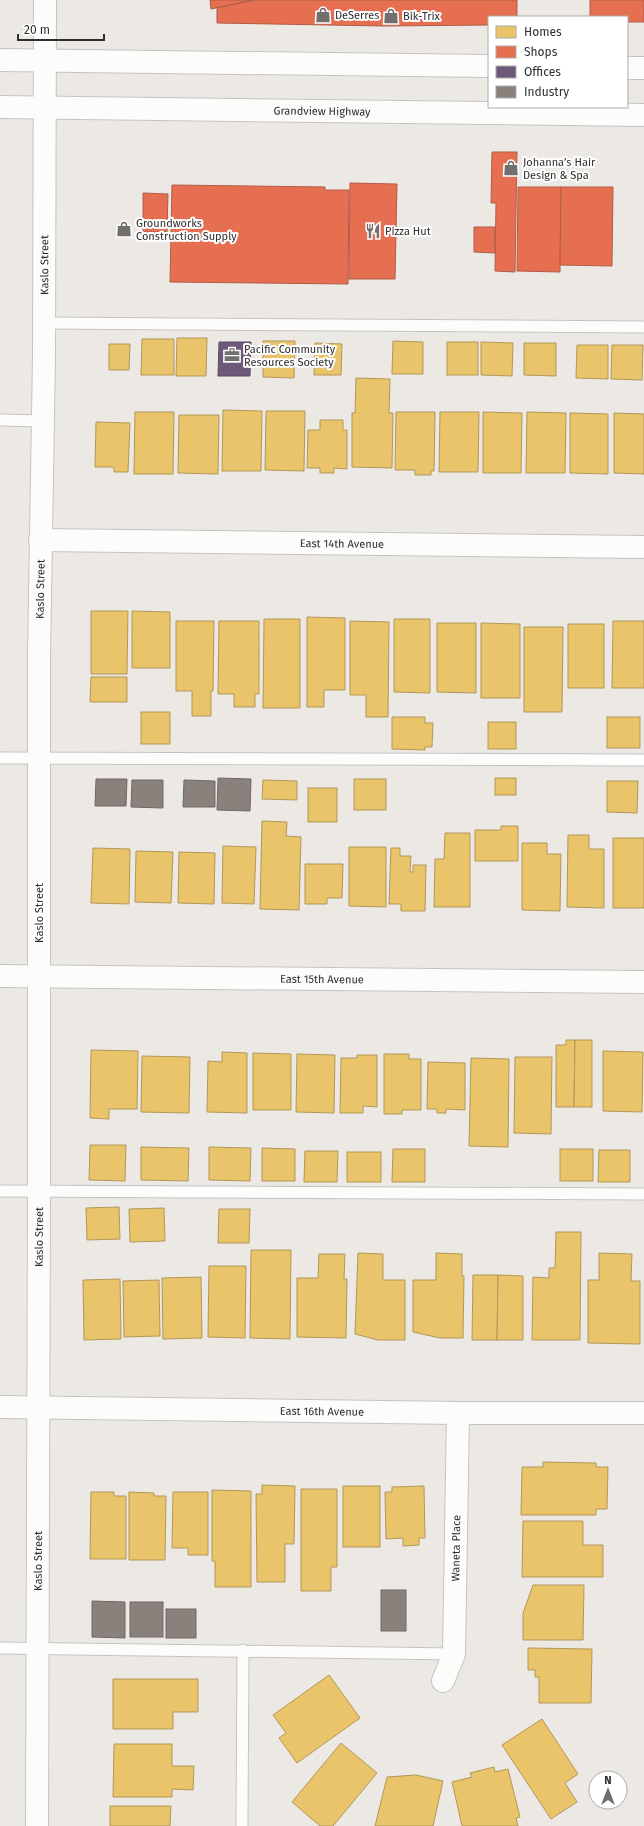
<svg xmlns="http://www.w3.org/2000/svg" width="644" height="1826" viewBox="0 0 644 1826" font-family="'Fira Sans',sans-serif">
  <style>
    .homes { fill: #e9c46a; stroke: #b19758 }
    .shops { fill: #e76f51; stroke: #b05c46 }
    .offices { fill: #6d597a; stroke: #5a4c63 }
    .industry { fill: #8a817c; stroke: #6e6865 }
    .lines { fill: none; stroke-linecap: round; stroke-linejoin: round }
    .service-casing { stroke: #c5c4c5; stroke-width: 13 }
    .minor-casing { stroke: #c5c4c5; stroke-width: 24 }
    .secondary-casing { stroke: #c5c4c5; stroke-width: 24 }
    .service { stroke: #fcfcfb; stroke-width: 11 }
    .minor { stroke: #fcfcfb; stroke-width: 22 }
    .secondary { stroke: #fcfcfb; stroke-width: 22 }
    .labels { text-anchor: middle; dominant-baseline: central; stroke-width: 4; stroke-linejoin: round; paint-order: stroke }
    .poi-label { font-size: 11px; fill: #2e2e2e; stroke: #fff; text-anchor: start }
    .street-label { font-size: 11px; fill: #2e2e2e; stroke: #fff }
  </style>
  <rect width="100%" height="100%" fill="#ece8e4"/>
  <g class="homes">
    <path d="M177,338h30l-1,38h-30z"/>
    <path d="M142,339h32v36h-33z"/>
    <path d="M263,341h32l-1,37 -31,-1z"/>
    <path d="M393,341l30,1v32h-31z"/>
    <rect x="447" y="342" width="31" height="33"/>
    <path d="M481,342l32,1 -1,33 -31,-1z"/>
    <path d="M315,343l27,1 -1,31h-27z"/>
    <path d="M524,343h32v33l-32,-1z"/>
    <path d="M109,344h21l-1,26h-20z"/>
    <path d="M577,345h31v34l-32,-1z"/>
    <path d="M612,345h31l-1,35 -31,-1z"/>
    <path d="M356,378l34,1 -1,34h4l-1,55 -40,-1v-54h3z"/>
    <path d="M223,410l39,1 -1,60h-39z"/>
    <path d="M266,411h39l-1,60 -39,-1z"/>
    <path d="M135,412h39l-1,62h-39z"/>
    <path d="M396,412h39l-1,59h-3v4h-16v-5h-20z"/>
    <path d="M440,412h39l-1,60h-39z"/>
    <path d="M483,412l39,1 -1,60h-38z"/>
    <path d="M527,412l39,1 -1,60h-39z"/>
    <path d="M570,413l38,1v60l-38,-1z"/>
    <path d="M614,413l30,1v60l-30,-1z"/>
    <path d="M179,415h40l-1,59 -40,-1z"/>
    <path d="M320,420h23v10h4v39l-13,-1v5h-14v-5h-13l1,-38h12z"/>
    <path d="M96,422l34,1 -2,49h-14v-5h-19z"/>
    <path d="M91,611h37l-1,63h-36z"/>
    <path d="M132,611l38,1v56h-38z"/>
    <path d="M307,617l38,1v72h-21v17h-17z"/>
    <path d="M264,619h36v89h-37z"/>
    <path d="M394,619h36v74l-36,-1z"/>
    <path d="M176,621h38l-1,70h-2v25h-19v-25h-16z"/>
    <path d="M219,621h40v73h-4v13h-21v-13h-16z"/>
    <path d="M350,621l39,1 -1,95h-22v-22h-16z"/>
    <path d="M613,621h31v67h-32z"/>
    <path d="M437,623h39v70l-39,-1z"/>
    <path d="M481,623l39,1v74h-39z"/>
    <rect x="568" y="624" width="36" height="64"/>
    <path d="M524,627h39l-1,85h-38z"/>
    <path d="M91,677h36v25h-37z"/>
    <rect x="141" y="712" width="29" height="32"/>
    <path d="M392,717h33v6h8l-1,24h-7v3l-33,-1z"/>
    <rect x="607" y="717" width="33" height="31"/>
    <rect x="488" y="722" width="28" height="27"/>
    <rect x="495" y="778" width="21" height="17"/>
    <rect x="354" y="779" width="32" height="31"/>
    <path d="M263,780l34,1v19l-35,-1z"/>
    <path d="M607,781h31l-1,32 -30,-1z"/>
    <rect x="308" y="788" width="29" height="34"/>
    <path d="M262,821l25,1 -1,14 15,1 -2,73 -39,-1z"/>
    <path d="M501,826h17v35h-43v-31h26z"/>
    <path d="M445,833h25v74h-36l1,-48h9z"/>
    <path d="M568,835h21v14h15v59l-37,-1z"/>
    <rect x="613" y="838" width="31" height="70"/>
    <path d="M522,843h25v11h14l-1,57 -38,-1z"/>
    <path d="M223,846l33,1 -2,57 -32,-1z"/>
    <path d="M349,847h37v60l-37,-1z"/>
    <path d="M93,848l37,1 -1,55 -38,-1z"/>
    <path d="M391,848h9v8h11l-1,16h3v-7h13l-1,46h-24v-7h-12z"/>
    <path d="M136,851l37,1 -2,51 -36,-1z"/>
    <path d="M179,852l36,1 -1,51 -36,-1z"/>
    <path d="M305,864h38l-1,34h-15v6h-22z"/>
    <path d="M566,1040h9l-1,67h-18v-62h10z"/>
    <path d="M575,1040h17v67h-18z"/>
    <path d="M91,1050l47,1 -1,58h-28v10l-19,-1z"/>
    <path d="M603,1051l40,1 -1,60 -39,-1z"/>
    <path d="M222,1052l25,1v60l-40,-1 1,-51 14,1z"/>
    <path d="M253,1053l38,1v56h-38z"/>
    <path d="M297,1054l38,1 -1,58 -38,-1z"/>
    <path d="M384,1054h25v5h12v51h-19v4h-18z"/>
    <path d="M357,1055h20v52l-14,-1v7h-23l1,-55h16z"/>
    <path d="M142,1056l48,1 -1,56 -48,-1z"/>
    <path d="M515,1057h37l-1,77 -37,-1z"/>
    <path d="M471,1058l38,1 -1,88 -39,-1z"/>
    <path d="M428,1062l37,1v47l-19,-1v4h-9v-4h-10z"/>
    <path d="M90,1145h36l-1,36 -36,-1z"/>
    <path d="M141,1147l48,1 -1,33 -47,-1z"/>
    <path d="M209,1147l42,1 -1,33 -41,-1z"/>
    <path d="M262,1148l33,1v32h-33z"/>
    <path d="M393,1149h32v33h-33z"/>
    <rect x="560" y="1149" width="33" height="32"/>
    <path d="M599,1150h31v32h-32z"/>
    <path d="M305,1151h33l-1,31h-33z"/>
    <rect x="347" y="1152" width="34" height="30"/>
    <path d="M119,1207l1,32 -33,1 -1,-32z"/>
    <path d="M164,1208l1,33 -35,1 -1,-33z"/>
    <path d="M219,1209h31l-1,34h-31z"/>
    <path d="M556,1232h25l-1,108h-48l1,-63 16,1v-10h6z"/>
    <path d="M251,1250h40l-1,89 -40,-1z"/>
    <path d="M358,1253l25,1v26h22v60h-27l-23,-6z"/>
    <path d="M436,1253l26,1v22h2l-1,62h-23l-27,-6v-52h23z"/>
    <path d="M599,1253l33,1 -1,27h9v63l-52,-1v-63h11z"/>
    <path d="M319,1254h26l-1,25h3l-1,59 -49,-1v-59h21z"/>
    <path d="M209,1266h37l-1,72 -37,-1z"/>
    <path d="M473,1275h25l-1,65h-25z"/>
    <path d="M498,1275l25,1v64h-26z"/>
    <path d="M201,1277l1,61 -39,1 -1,-61z"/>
    <path d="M120,1279l1,60 -37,1 -1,-60z"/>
    <path d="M159,1280l1,56 -36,1 -1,-56z"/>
    <path d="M543,1462l53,1v4h12l-1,42h-11v6h-75l1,-48h21z"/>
    <path d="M262,1485l33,1 -1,58h-9v38h-28l-1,-88h6z"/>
    <rect x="343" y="1486" width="37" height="61"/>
    <path d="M424,1486l1,52h-6v7l-16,1v-8l-17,1 -1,-47h7v-5z"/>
    <path d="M301,1489h36v78h-6v24h-30z"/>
    <path d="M212,1490l39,1v96h-36v-26h-3z"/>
    <path d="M91,1492h23v4h12v63h-36z"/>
    <path d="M129,1492l25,1v3h12l-1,64h-36z"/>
    <path d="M173,1492h35v63h-20v-7h-16z"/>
    <path d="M523,1521h60v24h20v32h-81z"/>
    <path d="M533,1585h51l-1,55h-60v-27z"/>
    <path d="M528,1648l64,1 -1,54h-52v-26h-4v-7h-7z"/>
    <path d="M329,1675l31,43 -63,45 -18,-25 7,-5 -13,-18z"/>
    <path d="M113,1679h85v33h-25v17h-60z"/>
    <path d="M542,1719l36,55 -13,9 12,19 -26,17 -49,-74z"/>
    <path d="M341,1743l36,30 -44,53h-13l-28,-24z"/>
    <path d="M114,1744h58v22h22l-1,24 -21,-1v8h-59z"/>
    <path d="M494,1767l1,5 13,-3 12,48 -4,1 2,8h-56l-10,-44 20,-5 -2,-4z"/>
    <path d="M416,1775l27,6 -10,45h-58l12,-49z"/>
    <path d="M110,1806h61l-1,20h-60z"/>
  </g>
  <g class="shops">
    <path d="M210,0h43l-42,9z"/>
    <path d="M256,0h261v17h-28v8l-105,1 -167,-3v-15z"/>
    <path d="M590,0h54v22h-17v-5h-37z"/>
    <path d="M492,152h25l-2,120 -20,-1 1,-68h-5z"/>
    <path d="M350,183l47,1 -2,95h-46z"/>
    <path d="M172,185l153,2v3h24l-1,94 -178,-2z"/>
    <path d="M518,187h43l-1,85 -43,-1z"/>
    <path d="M561,187h52l-1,79 -52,-1z"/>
    <path d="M143,193l25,1 -1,38h-24z"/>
    <path d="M474,227h21v26l-21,-1z"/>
  </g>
  <path class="offices" d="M219,342h32l-1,34h-32z"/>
  <g class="industry">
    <path d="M218,778l33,1 -1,32 -33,-1z"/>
    <path d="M96,779h31l-1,27h-31z"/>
    <path d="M132,780h31v28l-32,-1z"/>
    <path d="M184,780l31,1v26h-32z"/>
    <rect x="381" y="1590" width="25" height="41"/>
    <path d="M92,1601l33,1v36l-33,-1z"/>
    <rect x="130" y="1602" width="33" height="35"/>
    <rect x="166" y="1609" width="30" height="29"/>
  </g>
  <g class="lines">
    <defs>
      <g id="service">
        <path d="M44,323l600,4"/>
        <path d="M0,420l42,1"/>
        <path d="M0,758l644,2"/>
        <path d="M0,1191l644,3"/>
        <path d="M0,1648l454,6"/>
        <path d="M242,1826l1,-176"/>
      </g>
      <g id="minor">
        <path id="s1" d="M40,540l604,7"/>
        <path id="s2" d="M0,976l644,6"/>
        <path id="s3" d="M0,1407l458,6h186"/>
        <path id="s4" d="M443,1681l11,-27 4,-241"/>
        <path id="s5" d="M37,1826l2,-635v-534l5,-301 1,-356"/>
      </g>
      <g id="secondary">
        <path d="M0,60l489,6"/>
        <path d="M627,68h17"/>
        <path id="s6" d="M0,107l644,8"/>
      </g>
    </defs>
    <use href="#service" class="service-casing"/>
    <use href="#minor" class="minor-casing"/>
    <use href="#secondary" class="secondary-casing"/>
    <use href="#service" class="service"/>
    <use href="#minor" class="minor"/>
    <use href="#secondary" class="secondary"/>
  </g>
  <defs>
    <symbol id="shop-bare" viewBox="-9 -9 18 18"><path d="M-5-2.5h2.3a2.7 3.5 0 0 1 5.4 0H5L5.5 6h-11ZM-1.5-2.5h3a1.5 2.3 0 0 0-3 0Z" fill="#706f6e" stroke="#fff" stroke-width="2.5" paint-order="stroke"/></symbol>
    <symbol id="restaurant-bare" viewBox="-9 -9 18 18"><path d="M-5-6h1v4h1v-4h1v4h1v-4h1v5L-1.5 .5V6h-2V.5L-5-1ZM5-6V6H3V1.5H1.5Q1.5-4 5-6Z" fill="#706f6e" stroke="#fff" stroke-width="2.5" paint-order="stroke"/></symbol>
    <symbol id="office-bare" viewBox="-9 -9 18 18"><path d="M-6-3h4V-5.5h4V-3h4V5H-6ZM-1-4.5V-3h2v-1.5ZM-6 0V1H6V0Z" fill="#706f6e" stroke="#fff" stroke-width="2.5" paint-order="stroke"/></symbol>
  </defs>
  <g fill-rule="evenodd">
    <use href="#shop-bare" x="312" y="4" width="22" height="22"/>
    <use href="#shop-bare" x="380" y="5" width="22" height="22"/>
    <use href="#shop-bare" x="500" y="157" width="22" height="22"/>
    <use href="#shop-bare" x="113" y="218" width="22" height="22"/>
    <use href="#restaurant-bare" x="362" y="220" width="22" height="22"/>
    <use href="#office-bare" x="221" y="344" width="22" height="22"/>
  </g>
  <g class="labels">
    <g class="poi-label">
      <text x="335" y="15">DeSerres</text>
      <text x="403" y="16">Bik-Trix</text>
      <text x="523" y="162">Johanna’s Hair<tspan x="523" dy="13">Design &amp; Spa</tspan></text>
      <text x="136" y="223">Groundworks<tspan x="136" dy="13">Construction Supply</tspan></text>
      <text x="385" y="231">Pizza Hut</text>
      <text x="244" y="349">Pacific Community<tspan x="244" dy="13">Resources Society</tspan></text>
    </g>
    <g class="street-label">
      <text stroke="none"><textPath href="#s6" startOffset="322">Grandview Highway</textPath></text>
      <text stroke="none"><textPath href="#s5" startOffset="1561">Kaslo Street</textPath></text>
      <text stroke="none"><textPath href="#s1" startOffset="302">East 14th Avenue</textPath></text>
      <text stroke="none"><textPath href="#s5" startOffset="1237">Kaslo Street</textPath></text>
      <text transform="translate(39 913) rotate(-90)">Kaslo Street</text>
      <text stroke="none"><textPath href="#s2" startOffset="322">East 15th Avenue</textPath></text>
      <text stroke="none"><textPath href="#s5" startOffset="589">Kaslo Street</textPath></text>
      <text stroke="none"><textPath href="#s3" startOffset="322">East 16th Avenue</textPath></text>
      <text stroke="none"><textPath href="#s4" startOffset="135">Waneta Place</textPath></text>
      <text stroke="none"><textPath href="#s5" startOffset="265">Kaslo Street</textPath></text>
    </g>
  </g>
  <rect x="488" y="16" width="140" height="92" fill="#ffffff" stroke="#ababab"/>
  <rect x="496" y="26" width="20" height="12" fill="#e9c46a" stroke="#ababab"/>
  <text x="524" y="36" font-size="12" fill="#2e2e2e">Homes</text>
  <rect x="496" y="46" width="20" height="12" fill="#e76f51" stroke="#ababab"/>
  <text x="524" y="56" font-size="12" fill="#2e2e2e">Shops</text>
  <rect x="496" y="66" width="20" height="12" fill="#6d597a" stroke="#ababab"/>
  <text x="524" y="76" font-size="12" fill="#2e2e2e">Offices</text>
  <rect x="496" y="86" width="20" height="12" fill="#8a817c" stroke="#ababab"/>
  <text x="524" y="96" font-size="12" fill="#2e2e2e">Industry</text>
  <g transform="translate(608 1790)"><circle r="19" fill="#ffffff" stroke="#ababab"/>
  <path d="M0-3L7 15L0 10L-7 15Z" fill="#706f6e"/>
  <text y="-6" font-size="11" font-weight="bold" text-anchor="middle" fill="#2e2e2e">N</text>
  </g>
  <path d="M18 34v6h86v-6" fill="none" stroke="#2e2e2e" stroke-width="2"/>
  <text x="24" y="34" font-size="12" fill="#2e2e2e" stroke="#ffffff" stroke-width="3" paint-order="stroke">20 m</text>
</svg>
